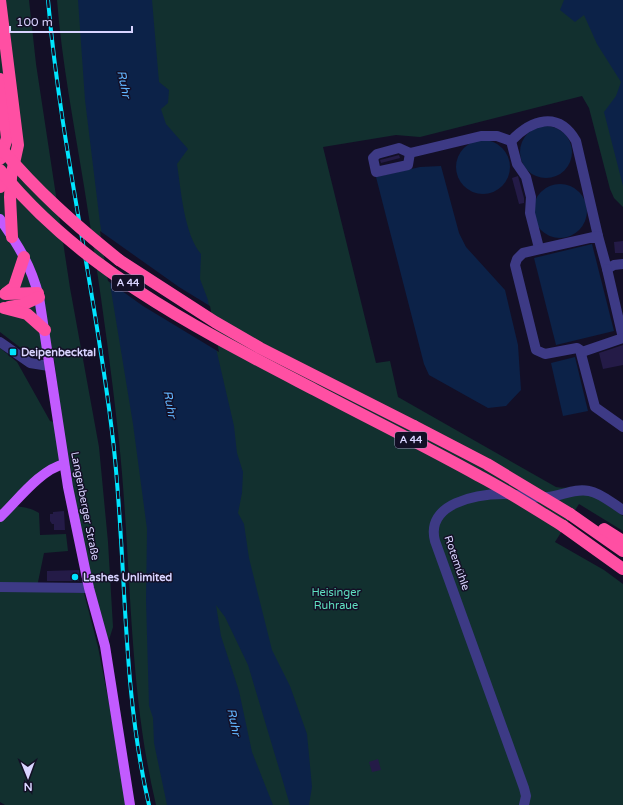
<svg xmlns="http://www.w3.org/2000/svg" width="623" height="805" viewBox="0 0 623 805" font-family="'Varela Round',sans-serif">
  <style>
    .green { fill: #12302f }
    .water { fill: #0c2248 }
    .pier { fill: #130f26 }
    .building { fill: #241b47 }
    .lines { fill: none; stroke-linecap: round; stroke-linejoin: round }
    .minor { stroke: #3d3a85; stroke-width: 10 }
    .major { stroke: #c25bff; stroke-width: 10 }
    .highway { stroke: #ff4fa3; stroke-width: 12 }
    .rail-casing { stroke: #00e5ff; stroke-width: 4 }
    .rail { stroke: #130f26; stroke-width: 2.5; stroke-dasharray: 8; stroke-linecap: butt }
    .highway-bridge { stroke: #ff4fa3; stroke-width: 12 }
    .poi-dot { fill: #00e5ff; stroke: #130f26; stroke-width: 1.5 }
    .labels { text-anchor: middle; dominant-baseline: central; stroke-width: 3; stroke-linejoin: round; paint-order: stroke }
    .shield { fill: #130f26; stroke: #9e99be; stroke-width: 1 }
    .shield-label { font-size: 10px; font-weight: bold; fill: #d9d4ff }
    .poi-label { font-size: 11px; font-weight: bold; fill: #d9d4ff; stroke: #130f26; text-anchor: start }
    .street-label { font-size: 11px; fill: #d9d4ff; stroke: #130f26 }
    .park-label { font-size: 11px; fill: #5fe0c0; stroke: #130f26 }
    .water-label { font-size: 12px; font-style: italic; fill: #62b6ff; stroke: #130f26 }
  </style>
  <rect width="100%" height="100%" fill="#130f26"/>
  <g class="green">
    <path d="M0,0h29l7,64 34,224 29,159 9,95 5,85 -6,19 -15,-61 -26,-132 -13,-102 -27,1 -26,-20z"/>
    <path d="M57,0h566v207l-9,-9 -4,-9 -21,-81 -7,-12 -162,41 -24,-2 -73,12 53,216 14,-2 8,36 158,90c12,3 23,-4 35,0l6,11 26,18v15l-44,-27 -24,38 49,28 19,14v221h-467c-29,-122 -24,-248 -38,-373 -9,-82 -21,-165 -34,-246 -10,-62 -22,-123 -27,-186z"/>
    <path d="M0,348l17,14 33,59 8,2 5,40 -63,53z"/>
    <path d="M13,505c10,3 17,2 26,8l1,22 26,-1 2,17 -24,2 -7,34h-37v-70z"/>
    <path d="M0,590l84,3 14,54 31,158h-124l-5,-3z"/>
  </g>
  <g class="water">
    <path d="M78,0h74l7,82 10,8 -1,13 -7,6 5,15 22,25 -11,15c4,26 7,70 24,90l-1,25 8,21 4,31 22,95 3,27 6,19 -1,21 -4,20 6,11 5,34 23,92 18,36 17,48 5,53 -3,18h-19l-42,-140 -23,-48 -9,-12 5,31 18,55 13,61 21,53h-106l-13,-62 -1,-25 -4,-12 -3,-106 1,-71 -14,-105 -33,-201 -15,-123z"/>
    <path d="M564,0h59v186l-19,-74 12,-16 5,-14 -24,-38 -13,-29 -9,7 -15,-12z"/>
    <circle cx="546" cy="152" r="26"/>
    <circle cx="483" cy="167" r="27"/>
    <path d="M441,166l18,67 7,14 39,43 13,55 3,45 -15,16 -18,2 -59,-33 -5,-11 -48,-187 44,-10z"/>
    <circle cx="560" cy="211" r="27"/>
    <path d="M592,244l22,87 -58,14 -22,-87z"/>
    <path d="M575,357l13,54 -25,5 -12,-53z"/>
  </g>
  <path class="pier" d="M100,231l79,56 31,19 9,46 -76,-46 -35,-25z"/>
  <g class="building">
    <path d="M399,155l1,3 -19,5 -1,-3z"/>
    <path d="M518,176l6,22v5l-5,1 -7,-26z"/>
    <path d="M623,241v12h-8l-1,-11z"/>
    <path d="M623,345v20l-20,4 -4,-16z"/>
    <path d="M64,511l1,19h-11v-6h-2l-2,-3v-7h3v-2z"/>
    <path d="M79,570v11h-32v-10z"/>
    <path d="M378,759l3,11 -9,2 -3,-10z"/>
  </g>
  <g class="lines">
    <g class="minor">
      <path d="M511,141l6,23 9,13 5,20 -1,16 9,35"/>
      <path d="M410,153l-2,12 -32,7 -3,-14 4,-4 22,-6 11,5 71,-17h16l14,5c20,-21 47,-31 65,0l22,95"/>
      <path d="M623,264l-9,1 -7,4 -9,-33 -75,17 -6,6 -2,6 21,85 9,4 32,-6 3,2 15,57 28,20"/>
      <path d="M607,269l16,69"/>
      <path d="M0,342l30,21 19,3"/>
      <path d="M582,352l41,-14"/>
      <path d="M0,587l89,1"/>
      <path d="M524,805l2,-9 -2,-8 -89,-247c-10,-38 42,-47 69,-47 15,0 29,5 43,3 15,-1 27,-9 42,-6 12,2 24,13 34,19"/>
    </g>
    <g class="major">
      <path d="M0,219c18,26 31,46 39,78l29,190 21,101 16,58 25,159"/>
      <path d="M0,517c18,-17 40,-47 64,-53"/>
    </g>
    <g class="highway">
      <path d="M0,79l7,59 -7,21"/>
      <path d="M11,177l-1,20 2,40"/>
      <path d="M0,187l11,-10 7,-32 -18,-145"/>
      <path d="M119,260l96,62 45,26 154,78"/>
      <path d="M6,293l8,-6 10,-30"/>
      <path d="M5,294l33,-1"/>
      <path d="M9,307l13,-2 17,-8"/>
      <path d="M4,308l23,6 18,16"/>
      <path d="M570,514l53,37"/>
      <path d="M563,526l60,43"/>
      <path d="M604,529l19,12"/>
    </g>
    <defs>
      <path id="rail" d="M48,0c13,148 48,293 65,440 14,122 8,245 36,365"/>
    </defs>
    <use href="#rail" class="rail-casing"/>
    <use href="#rail" class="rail"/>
    <g class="highway-bridge">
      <path d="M0,147c38,45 73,76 119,113"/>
      <path d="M0,170c81,101 202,161 315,220 55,29 110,56 164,86 29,15 56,33 84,50"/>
      <path d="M414,426l73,38 83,50"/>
    </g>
  </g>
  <g class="poi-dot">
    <rect x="9" y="348" width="8" height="8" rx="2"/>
    <circle cx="75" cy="577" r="4"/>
  </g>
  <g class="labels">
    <g class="shield">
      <rect x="112" y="275" width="32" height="16" rx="3"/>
      <rect x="395" y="432" width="32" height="16" rx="3"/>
    </g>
    <g class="shield-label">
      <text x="128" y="283">A 44</text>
      <text x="411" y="440">A 44</text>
    </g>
    <g class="poi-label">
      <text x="21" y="352">Deipenbecktal</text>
      <text x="83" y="577">Lashes Unlimited</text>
    </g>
    <g class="street-label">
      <text transform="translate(85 506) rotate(79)">Langenberger Straße</text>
      <text transform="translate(457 563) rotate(71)">Rotemühle</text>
    </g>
    <g class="park-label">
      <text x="336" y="592">Heisinger<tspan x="336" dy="13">Ruhraue</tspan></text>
    </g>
    <g class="water-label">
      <text transform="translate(124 84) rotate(78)">Ruhr</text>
      <text transform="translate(170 404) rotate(79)">Ruhr</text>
      <text transform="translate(234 722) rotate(78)">Ruhr</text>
    </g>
  </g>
  <g transform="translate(28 777) rotate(179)" stroke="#130f26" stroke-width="3" paint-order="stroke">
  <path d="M0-3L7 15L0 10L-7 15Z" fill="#d9d4ff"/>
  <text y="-6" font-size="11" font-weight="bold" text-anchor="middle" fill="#d9d4ff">N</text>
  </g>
  <path d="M10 26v6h122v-6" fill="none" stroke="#d9d4ff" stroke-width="2"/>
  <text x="16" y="26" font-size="12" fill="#d9d4ff" stroke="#130f26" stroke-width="3" paint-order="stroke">100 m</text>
</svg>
